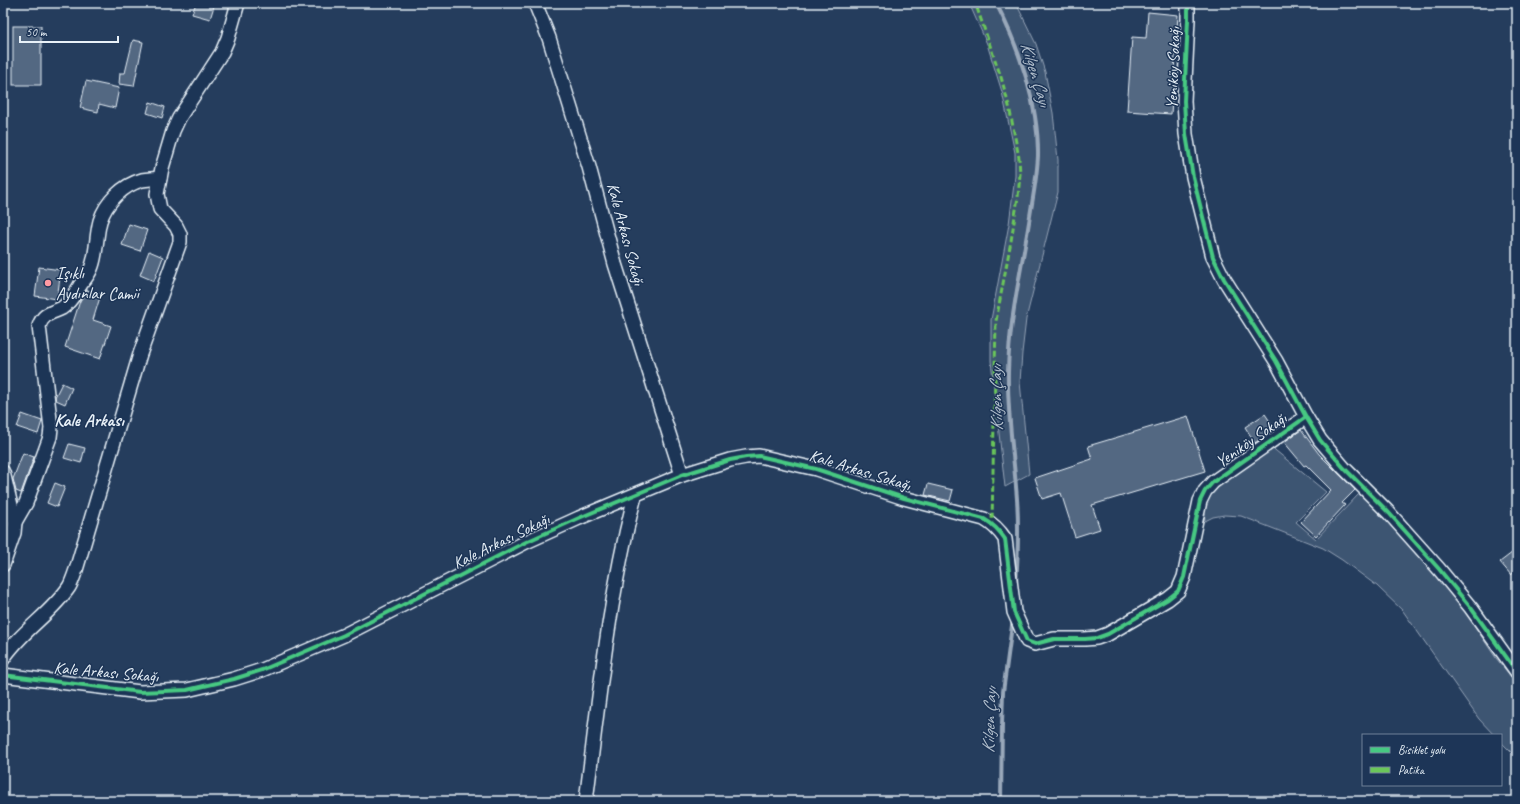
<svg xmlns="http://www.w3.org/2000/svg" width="1520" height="804" viewBox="0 0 1520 804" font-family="Caveat,sans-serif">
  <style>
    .green { fill: #3e5472; stroke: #93a2b5 }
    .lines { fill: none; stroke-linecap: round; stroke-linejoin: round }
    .stream { stroke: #99a8ba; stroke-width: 4 }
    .building { fill: #536782; stroke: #e8f1f8 }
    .minor-casing { stroke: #e8f1f8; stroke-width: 16 }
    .minor { stroke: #1d3557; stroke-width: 13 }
    .quiet { stroke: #6ac65a; stroke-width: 3; stroke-dasharray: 6 3; stroke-linecap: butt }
    .cycleway-casing { stroke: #1d3557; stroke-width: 6 }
    .cycleway { stroke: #46c982; stroke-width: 4 }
    .poi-dot { fill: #ff9aa2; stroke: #1d3557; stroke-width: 1.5 }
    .labels { text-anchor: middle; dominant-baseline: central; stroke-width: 3; stroke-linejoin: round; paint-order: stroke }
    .street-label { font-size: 17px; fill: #e8f1f8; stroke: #1d3557 }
    .poi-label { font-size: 17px; fill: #e8f1f8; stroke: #1d3557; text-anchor: start }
    .water-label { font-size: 18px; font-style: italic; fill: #b4c1ce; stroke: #1d3557 }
    .neighbourhood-label { font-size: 18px; font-weight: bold; fill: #e8f1f8; stroke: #1d3557 }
  </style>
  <rect width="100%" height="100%" fill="#253d5d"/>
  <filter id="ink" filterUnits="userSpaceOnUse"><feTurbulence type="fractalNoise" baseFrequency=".025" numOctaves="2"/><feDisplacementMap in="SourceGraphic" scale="8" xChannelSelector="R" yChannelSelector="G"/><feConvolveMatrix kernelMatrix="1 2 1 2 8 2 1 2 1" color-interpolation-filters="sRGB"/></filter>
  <g filter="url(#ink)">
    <g class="green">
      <path d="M969,3h47l20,41 9,28 8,41 5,47v32l-32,127 -4,34 -2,29 9,92 -24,13 -14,-126v-41l18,-96 6,-48v-23l-13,-61 -15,-48z"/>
      <path d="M1270,446l56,46 -30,30 20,17 43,-45 19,16 65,74 22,28 31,46 21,26v74l-16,-16v-7h-7l-15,-16 -76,-108 -26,-25 -35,-26 -19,-12 -82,-32 -17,-1 -11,2 -8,4 -1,-15 4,-12z"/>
    </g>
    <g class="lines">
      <g class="stream">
        <path d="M996,3c23,44 43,103 42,153 -1,21 -5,41 -8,60 -8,52 -21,103 -22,156 -1,43 6,84 9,127 2,28 1,56 -1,84"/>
        <path d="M1001,801l1,-77 1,-32 10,-74"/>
      </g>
    </g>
    <g class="building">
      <path d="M196,3h19l-5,16 -18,-5z"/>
      <path d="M1148,12l30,3 -7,99 -44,-3 5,-74 14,1z"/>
      <rect x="13" y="26" width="28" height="59"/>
      <path d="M133,40l10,2 -9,44 -15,-2 1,-11h5z"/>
      <path d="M86,81l33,7 -4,20 -16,-4 -1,8 -18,-4z"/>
      <path d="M150,102l15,5 -3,11 -15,-5z"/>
      <path d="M129,224l18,6 -7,21 -18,-6z"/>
      <path d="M149,251l14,6 -9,24 -14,-6z"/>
      <path d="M39,267l22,3 -4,29 -22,-3z"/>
      <path d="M87,290l14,4 -8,26 18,6 -11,33 -35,-12 15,-46z"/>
      <path d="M62,383l10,5 -7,16 -9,-4 -1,-3z"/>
      <path d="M22,414l20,7 -4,13 -21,-7z"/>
      <path d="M1265,414l10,15 -20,14 -10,-16z"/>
      <path d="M1188,416l17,55 -113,34 8,24 -25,8 -14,-44 -19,6 -7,-21 57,-19 -4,-13z"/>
      <path d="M1301,430l18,24 36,36 -13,13 3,2 -29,31 -15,-14 30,-32 -25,-25 -2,1 -20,-24z"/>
      <path d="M69,444l16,4 -4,15 -17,-5z"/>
      <path d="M23,453l11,4 -13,36 -5,-2 -3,-12z"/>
      <path d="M55,483l10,4 -8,20 -10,-4z"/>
      <path d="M928,484l25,6 -3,11 -25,-6z"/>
      <path d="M1517,549v21l-6,5 -11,-13z"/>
    </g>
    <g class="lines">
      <defs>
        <g id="minor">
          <path d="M535,3l14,35 40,129 26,97 67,211"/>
          <path d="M1188,3v17l-4,81 2,33 7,43 20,80 11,22 52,82 30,56 14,23 24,28 45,45 50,56 32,39 46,64"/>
          <path d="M3,472l12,50 -1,11 -11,32"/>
          <path d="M15,522l11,-19 24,-66 1,-9 -12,-102c4,-13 13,-13 23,-18 8,-5 14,-16 19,-24 4,-5 9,-11 11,-18 5,-14 4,-30 8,-45 6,-19 23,-36 42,-41 6,-1 12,-1 18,-2"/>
          <path d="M3,659c18,-28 48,-45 66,-72 3,-5 5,-12 7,-17l64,-216 40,-112v-8l-4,-8 -16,-17 -3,-15 5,-26 11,-37 6,-13 43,-66 6,-14 10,-35"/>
          <path d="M3,675l137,17 47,-2 47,-11 28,-9 82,-35 182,-93 53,-24 103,-43 48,-15 16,-3 13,-1 57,13 88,29 80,21c9,5 15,11 21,20l9,73 13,29 8,3 19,-5h31l12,-1 11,-4 60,-35 10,-8 6,-14 16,-76 5,-10 8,-9 93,-65"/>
          <path d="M586,801c13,-102 23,-206 49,-305"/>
        </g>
      </defs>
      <use href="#minor" class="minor-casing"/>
      <use href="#minor" class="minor"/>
      <path class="quiet" d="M977,8l24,69 8,29 10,52 1,16 -2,23 -7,44 -15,80 -4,202"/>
      <defs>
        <g id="cycleway">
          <path d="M1188,3v17l-4,81 2,33 7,43 20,80 11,22 52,82 30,56 14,23 24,28 45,45 50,56 32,39 46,64"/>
          <path d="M3,675l137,17 47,-2 47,-11 28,-9 82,-35 182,-93 53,-24 103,-43 48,-15 16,-3 13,-1 57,13 88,29 80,21c9,5 15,11 21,20l9,73 13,29 8,3 19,-5h31l12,-1 11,-4 60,-35 10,-8 6,-14 16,-76 5,-10 8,-9 93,-65"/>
        </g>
      </defs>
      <use href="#cycleway" class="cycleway-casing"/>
      <use href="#cycleway" class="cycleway"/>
    </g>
  </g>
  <circle class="poi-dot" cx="48" cy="283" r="4"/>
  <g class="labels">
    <g class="street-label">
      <text transform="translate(1173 68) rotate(-88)">Yeniköy Sokağı</text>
      <text transform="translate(626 234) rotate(75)">Kale Arkası Sokağı</text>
      <text transform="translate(1251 440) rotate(-35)">Yeniköy Sokağı</text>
      <text transform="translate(860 470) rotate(17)">Kale Arkası Sokağı</text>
      <text transform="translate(501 541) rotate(-26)">Kale Arkası Sokağı</text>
      <text transform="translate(106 672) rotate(5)">Kale Arkası Sokağı</text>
    </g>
    <g class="poi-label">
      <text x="56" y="273">Işıklı<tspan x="56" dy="20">Aydınlar Camii</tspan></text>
    </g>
    <g class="water-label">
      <text transform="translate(1036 74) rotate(73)">Kilgen Çayı</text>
      <text transform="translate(996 398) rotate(-91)">Kilgen Çayı</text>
      <text transform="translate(989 720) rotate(-88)">Kilgen Çayı</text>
    </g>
    <g class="neighbourhood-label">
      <text x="89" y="420">Kale Arkası</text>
    </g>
  </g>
  <rect width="1520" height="804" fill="none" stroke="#1d3557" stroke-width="16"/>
  <rect x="8" y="8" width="1504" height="788" fill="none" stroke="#e8f1f8" stroke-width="1.5" filter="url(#ink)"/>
  <rect x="1362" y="734" width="140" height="52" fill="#1d3557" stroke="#6e8097"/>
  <rect x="1370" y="747" width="20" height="6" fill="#46c982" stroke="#6e8097"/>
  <text x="1398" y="754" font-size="12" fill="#e8f1f8">Bisiklet yolu</text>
  <rect x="1370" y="767" width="20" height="6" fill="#6ac65a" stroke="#6e8097"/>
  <text x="1398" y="774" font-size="12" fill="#e8f1f8">Patika</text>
  <path d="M20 36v6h98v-6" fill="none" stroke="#e8f1f8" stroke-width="2"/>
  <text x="26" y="36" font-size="12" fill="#e8f1f8" stroke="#1d3557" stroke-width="3" paint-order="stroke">50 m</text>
</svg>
